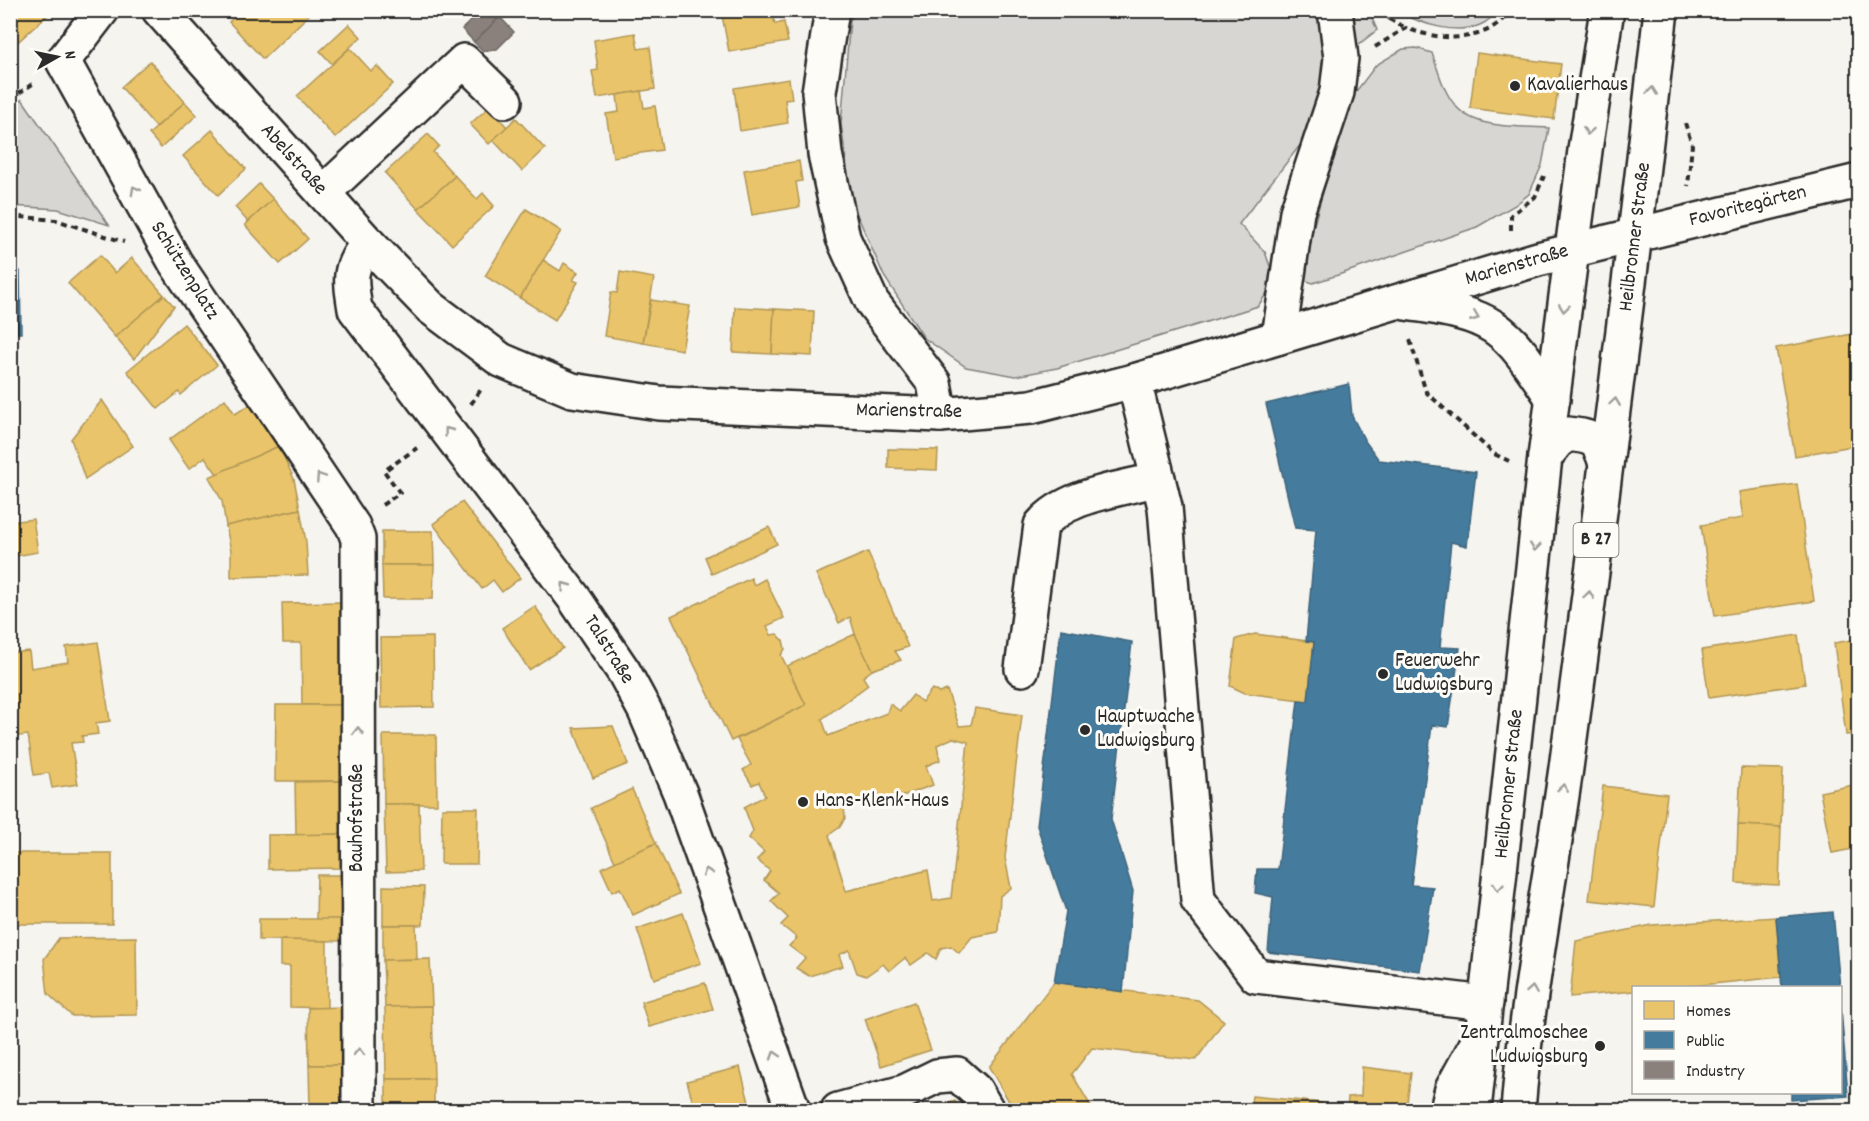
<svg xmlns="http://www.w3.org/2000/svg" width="1869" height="1121" viewBox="0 0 1869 1121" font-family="Dekko,sans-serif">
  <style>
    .green { fill: #d7d6d2; stroke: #81807e; stroke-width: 1.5 }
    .homes { fill: #e9c46a; stroke: #b09657; stroke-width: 1.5; fill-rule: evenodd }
    .public { fill: #457b9d; stroke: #3d637b; stroke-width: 1.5 }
    .industry { fill: #8a817c; stroke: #6e6764; stroke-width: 1.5 }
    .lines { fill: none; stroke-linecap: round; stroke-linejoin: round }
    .minor-casing { stroke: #2b2b2b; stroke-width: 38 }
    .major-casing { stroke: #2b2b2b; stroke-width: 38 }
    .path { stroke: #2b2b2b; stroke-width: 4; stroke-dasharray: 6 4.5; stroke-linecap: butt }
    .minor { stroke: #fdfcf7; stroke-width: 33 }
    .major { stroke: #fdfcf7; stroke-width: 33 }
    .oneway { stroke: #9e9e9b }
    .poi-dot { fill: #2b2b2b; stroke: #fdfcf7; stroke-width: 2 }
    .labels { text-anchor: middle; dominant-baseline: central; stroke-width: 6; stroke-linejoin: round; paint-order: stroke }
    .shield { fill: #fdfcf7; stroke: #6a6a68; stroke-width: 1.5 }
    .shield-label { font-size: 20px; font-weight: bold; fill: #2b2b2b }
    .poi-label { font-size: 21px; fill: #2b2b2b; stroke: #fdfcf7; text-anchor: start }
    .street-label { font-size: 21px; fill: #2b2b2b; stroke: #fdfcf7 }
  </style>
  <rect width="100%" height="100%" fill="#f5f4ef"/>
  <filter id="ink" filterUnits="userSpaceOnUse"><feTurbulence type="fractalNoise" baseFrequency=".0167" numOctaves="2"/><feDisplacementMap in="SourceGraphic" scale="12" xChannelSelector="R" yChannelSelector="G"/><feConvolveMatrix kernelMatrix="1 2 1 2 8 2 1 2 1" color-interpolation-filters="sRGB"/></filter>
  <g filter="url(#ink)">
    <g class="green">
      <path d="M857,10l459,1 8,10 3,24 -6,43 -10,43 -72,93 26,28 7,20 -3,18 -11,16 -201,62 -41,8 -50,-9 -42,-29 -40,-62 -32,-73 -11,-79 9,-104z"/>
      <path d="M1344,11h25l8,19 -23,18z"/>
      <path d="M1398,11h101c-5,3 -9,9 -15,12 -25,14 -64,1 -86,-12z"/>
      <path d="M1416,48l16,5c6,17 11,38 23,52 19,25 65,21 94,23l-7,37 -13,29 -14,11 -38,22 -136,47 -28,9 -9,-3 9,-52 35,-126 28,-37 27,-16z"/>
      <path d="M22,99l87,126 -51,-16 -47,-3v-99z"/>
    </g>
    <g class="homes">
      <path d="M10,10h43l-43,39z"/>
      <path d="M241,10h73l-51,49 -34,-37z"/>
      <path d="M721,10h51l3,14 9,-2 4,20 -59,10z"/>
      <path d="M349,24l12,13 -29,27 -12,-13z"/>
      <path d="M635,33l3,16 12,-2 5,42 -58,9 -5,-27 6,-1 -4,-30z"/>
      <path d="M350,48l21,23 6,-5 16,18 -58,54 -38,-42z"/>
      <path d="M1477,53l84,11 -7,55 -84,-11z"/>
      <path d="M150,61l35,41 -29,25 -35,-40z"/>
      <path d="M789,79l3,20 -7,1 3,23 -48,8 -6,-43z"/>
      <path d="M641,91l3,17 11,-2 7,44 -49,7 -7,-43 13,-2 -2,-17z"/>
      <path d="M185,102l12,13 -36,33 -12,-14z"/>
      <path d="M489,107l18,20 -18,17 -19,-20z"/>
      <path d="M516,118l29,31 -23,22 -29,-31z"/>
      <path d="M212,130l34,39 -28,26 -35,-39z"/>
      <path d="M428,134l11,12 -6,6 22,24 -37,33 -33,-36z"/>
      <path d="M799,161l3,20 -6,1 4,25 -48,8 -8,-45z"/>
      <path d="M455,176l22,23 6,-6 11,13 -42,39 -34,-36z"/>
      <path d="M259,184l14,15 -25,23 -13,-15z"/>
      <path d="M273,199l35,40 -28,25 -35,-39z"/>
      <path d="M526,209l35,22 -41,67 -35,-22z"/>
      <path d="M100,255l15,18 17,-15 32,37 -49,42 -47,-54z"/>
      <path d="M543,260l17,11 4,-8 14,9 -5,8 5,2 -23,38 -35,-22z"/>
      <path d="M620,272l34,6 -11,65 -39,-7 7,-44 6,1z"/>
      <path d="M164,295l10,11 -40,53 -19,-22z"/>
      <path d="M651,300l39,6 -8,44 -39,-7z"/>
      <path d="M735,307l39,2 -2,45 -39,-2z"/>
      <path d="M774,309l40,2 -2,45 -40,-2z"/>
      <path d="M184,324l33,41 -36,30 -2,-3 -21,17 -31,-38z"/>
      <path d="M1858,333v112l-63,11 -19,-108z"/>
      <path d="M225,399l10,15 16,-10 28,42 -62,28 -12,-17 -16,12 -20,-29z"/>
      <path d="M102,400l31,46 -48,33 -14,-40z"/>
      <path d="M279,446l15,33 6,30 -74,17 -4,-25 -13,-24z"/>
      <path d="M888,449l50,1 -1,20 -49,-2z"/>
      <path d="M1797,484l17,117 -99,15 -14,-91 42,-7 -4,-26z"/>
      <path d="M462,502l58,76 -18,14 -9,-12 -11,9 -49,-65z"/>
      <path d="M300,509l6,33 2,33 -77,2v-26l-5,-25z"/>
      <path d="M33,519l5,33 -28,5v-35z"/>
      <path d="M769,527l8,17 -65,30 -7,-17z"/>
      <path d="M382,531h51l1,34h-52z"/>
      <path d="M868,552l40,95 -13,4 6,9 -29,10 -17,-36 -5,-17 -11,6 -23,-49z"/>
      <path d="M382,565h52l-1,34h-50z"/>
      <path d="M751,578l3,7 11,-6 19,39 -17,8 4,9 6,-1 6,6 2,9 -4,6 25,50 -75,36 -60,-125z"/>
      <path d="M344,602l2,103h-44l-1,-62h-18l-1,-40z"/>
      <path d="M535,606l28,42 -34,22 -27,-42z"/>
      <path d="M855,634l17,36 -9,7 5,8 -46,34 6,17 59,-23 3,-9 10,7 13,-16 9,7 10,-13 7,4 8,-3 12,36 12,-1 4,-17 47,7 -17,143 6,30 -11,8 -2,36 -26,5 -13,16 -8,-7 -10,2 -5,11 -8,-6 -17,12 -6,-7 -16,13 -6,-7 -17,12 -9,-3 -8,-23 -10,5 4,11 -34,10 -13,-8 9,-10 -16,-12 8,-8 -16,-13 7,-7 -17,-17 8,-8 -15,-13 6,-9 -13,-11 7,-8 -15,-14 4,-7 -9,-24 21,-11 -6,-14 -7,3 -9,-15 8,-5 -14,-26 69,-34 -19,-39zM953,738l15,4 -17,156 -18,3 -5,-31 -82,21 -17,-56 11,-8 5,-9 -1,-12 18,-8 4,11 67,-24 -7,-19 14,-6 -3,-15z"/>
      <path d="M1255,634l59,8 -6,59 -63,-8 -15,-7 6,-47z"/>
      <path d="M1798,635l7,49 -96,14 -7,-48z"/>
      <path d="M433,637l1,70 -53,1 -1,-70z"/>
      <path d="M1858,639v95l-12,1 -12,-92z"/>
      <path d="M98,642l12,79 -14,2 2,11 -16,2 1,6 -12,1 7,41 -26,4 -3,-15 -15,2 -6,-40 -16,2 -2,-84 19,-2 2,17 37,-6 -2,-15z"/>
      <path d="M276,705h70v76h-71z"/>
      <path d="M613,726l15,38 -35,14 -20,-50z"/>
      <path d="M383,735h53l1,69h-53z"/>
      <path d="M14,757l1,54h-5v-53z"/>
      <path d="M1741,768l42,1 -2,58 -43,-2z"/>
      <path d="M346,781l1,53 -51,1 -1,-53z"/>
      <path d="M1858,784v64l-26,5 -12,-61z"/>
      <path d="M1603,786l64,8 -13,113 -65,-7z"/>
      <path d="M632,789l24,54 -41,19 -24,-54z"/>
      <path d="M384,804h35l2,67 -35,1z"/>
      <path d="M442,808h36l-1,56h-36z"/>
      <path d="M1738,825l43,2 -2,58 -43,-2z"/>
      <path d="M347,834v34l-79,1v-34z"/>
      <path d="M656,843l23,51 -46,21 -13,-27 -8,4 -11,-24z"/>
      <rect x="10" y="853" width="102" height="71"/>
      <path d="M317,875h29l-1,44 -29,1z"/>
      <path d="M383,886l41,1 -1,38h-40z"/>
      <path d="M683,913l18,50 -47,16 -17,-50z"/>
      <path d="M1776,917l5,60 -109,11h-38v3l-64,6 6,-56 76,-16z"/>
      <path d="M259,919h86v22l-86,-1z"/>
      <path d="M383,925h33l1,34 -34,1z"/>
      <path d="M136,937l1,78 -65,1 -24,-22 -4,-35 15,-21z"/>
      <path d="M280,940l47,1v67l-37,-1v-41h-10z"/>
      <path d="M430,959l2,47 -47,1 -2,-47z"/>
      <path d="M1054,982l144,18 26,21 -28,39 -104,-12 -20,26 21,36h-79l-25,-43z"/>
      <path d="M705,983l8,26 -64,18 -8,-25z"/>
      <path d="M914,1002l17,48 -50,16 -16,-47z"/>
      <path d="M432,1006l2,73h-48l-1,-72z"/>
      <path d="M345,1007l1,58h-37l-1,-57z"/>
      <path d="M309,1065h37l1,45h-37z"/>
      <path d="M740,1067l11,43h-56l-8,-29z"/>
      <path d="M1362,1067l49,6 -5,37h-59l1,-13 13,-1z"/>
      <rect x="386" y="1079" width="48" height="31"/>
      <path d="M1252,1096l70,7 -1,7h-71z"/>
      <path d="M955,1101l5,9h-26z"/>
    </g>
    <g class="public">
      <path d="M10,271h10l1,62h-11z"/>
      <path d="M1349,384l3,32 13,25 14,19 97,12 -9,74 -16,-4 -11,105 20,1 -12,79 -16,-2 -21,160 22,2 -13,84 -152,-19 5,-55 -18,-4 2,-24h21l20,-169 10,1 6,-59 -8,-1 10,-111 -21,-2 -29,-124z"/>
      <path d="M1061,629l71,13 -21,177 22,72 -10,101 -69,-10 12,-71 -29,-85z"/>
      <path d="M1833,912l7,76h-58l-6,-71z"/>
      <path d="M1841,1009l7,87 -57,4v-8h49z"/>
    </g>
    <g class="industry">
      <path d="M482,10h13l5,7 -26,25 -12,-13z"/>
      <path d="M500,17l14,15 -17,17 -14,2 -9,-9z"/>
    </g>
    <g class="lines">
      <defs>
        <g id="minor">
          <path d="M102,10l-39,51 112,201 178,264 5,13 1,571"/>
          <path d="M159,10l209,233 62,64 71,53 71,30 87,13 281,12 91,-8 103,-26 404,-122 320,-78"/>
          <path d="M832,10l-13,82 6,62 18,84 29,64 62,81 6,32"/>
          <path d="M323,193l141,-132 41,40"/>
          <path d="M368,243c-20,25 -18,35 -13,66l219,289 50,74 21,39 35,82 113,317"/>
          <path d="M1405,303c91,12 98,21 148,96"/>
          <path d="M1279,337l18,-125 40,-120 4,-34 -6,-48"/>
          <path d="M1134,381l31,126 33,393 58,76 230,27"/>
          <path d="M1022,669l19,-144c26,-31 79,-35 117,-46"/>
          <path d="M838,1110l66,-18 33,-16 20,-2 19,17 11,19"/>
          <path d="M1447,1110l5,-21 29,-53"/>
        </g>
        <g id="major">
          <path d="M1545,457l12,-15 11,-8c26,3 30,5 38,30"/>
          <path d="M1474,1110l71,-653 41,-314 21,-133"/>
          <path d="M1518,1110c9,-114 32,-228 48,-342 34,-252 67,-504 95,-758"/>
        </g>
      </defs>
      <use href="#minor" class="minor-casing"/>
      <use href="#major" class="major-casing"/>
      <g class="path">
        <path d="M1383,10l6,9 17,9"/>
        <path d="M1375,47l31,-19c34,13 81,17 104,-18"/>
        <path d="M10,99l24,-16"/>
        <path d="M1685,123l7,22 -4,41"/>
        <path d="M10,216l46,4 68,22"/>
        <path d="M1511,230v-15l24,-18 9,-21"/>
        <path d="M1410,340l16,52 68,62 15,7"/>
        <path d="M471,404l11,-16"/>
        <path d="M382,505l18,-12 -16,-22 33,-23"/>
      </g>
      <use href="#minor" class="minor"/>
      <use href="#major" class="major"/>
    </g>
    <defs><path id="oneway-chevron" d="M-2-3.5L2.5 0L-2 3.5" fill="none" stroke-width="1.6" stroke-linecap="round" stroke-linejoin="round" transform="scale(1.5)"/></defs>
    <g class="oneway">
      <use href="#oneway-chevron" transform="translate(1652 91) rotate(-84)"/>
      <use href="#oneway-chevron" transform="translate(1588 131) rotate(99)"/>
      <use href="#oneway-chevron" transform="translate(135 190) rotate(-119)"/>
      <use href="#oneway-chevron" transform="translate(1564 308) rotate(97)"/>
      <use href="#oneway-chevron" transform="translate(1475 317) rotate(22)"/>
      <use href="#oneway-chevron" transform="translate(1615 402) rotate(-82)"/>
      <use href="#oneway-chevron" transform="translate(448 431) rotate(-127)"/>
      <use href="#oneway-chevron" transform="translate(320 477) rotate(-124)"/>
      <use href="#oneway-chevron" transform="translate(1535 547) rotate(96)"/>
      <use href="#oneway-chevron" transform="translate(565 586) rotate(-127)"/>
      <use href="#oneway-chevron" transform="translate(1589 595) rotate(-82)"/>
      <use href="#oneway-chevron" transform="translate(358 731) rotate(-90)"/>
      <use href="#oneway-chevron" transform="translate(1563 788) rotate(-82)"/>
      <use href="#oneway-chevron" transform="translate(707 872) rotate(-109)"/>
      <use href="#oneway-chevron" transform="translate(1498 887) rotate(96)"/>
      <use href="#oneway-chevron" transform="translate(1532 990) rotate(-81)"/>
      <use href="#oneway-chevron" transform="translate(359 1052) rotate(-90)"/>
      <use href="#oneway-chevron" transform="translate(775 1055) rotate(-108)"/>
    </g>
  </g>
  <g class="poi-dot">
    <circle cx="1515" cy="86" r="6"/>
    <circle cx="1383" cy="674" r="6"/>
    <circle cx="1085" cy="730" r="6"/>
    <circle cx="803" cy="802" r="6"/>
    <circle cx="1600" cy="1046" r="6"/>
  </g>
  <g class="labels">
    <rect class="shield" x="1573.5" y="523" width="45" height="34" rx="4.5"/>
    <g class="shield-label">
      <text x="1596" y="540">B 27</text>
    </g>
    <g class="poi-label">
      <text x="1527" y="86">Kavalierhaus</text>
      <text x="1395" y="662">Feuerwehr<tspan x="1395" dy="24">Ludwigsburg</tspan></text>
      <text x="1097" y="718">Hauptwache<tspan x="1097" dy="24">Ludwigsburg</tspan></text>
      <text x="815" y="802">Hans-Klenk-Haus</text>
      <text x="1588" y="1034" text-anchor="end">Zentralmoschee<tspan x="1588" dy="24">Ludwigsburg</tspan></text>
    </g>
    <g class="street-label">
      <text transform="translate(293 160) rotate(48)">Abelstraße</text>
      <text transform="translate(1748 207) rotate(-14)">Favoritegärten</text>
      <text transform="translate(1636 237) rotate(-83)">Heilbronner Straße</text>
      <text transform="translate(1517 266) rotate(-16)">Marienstraße</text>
      <text transform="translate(184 271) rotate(58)">Schützenplatz</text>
      <text transform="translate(909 412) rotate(1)">Marienstraße</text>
      <text transform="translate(608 650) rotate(58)">Talstraße</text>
      <text transform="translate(1510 784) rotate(-84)">Heilbronner Straße</text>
      <text transform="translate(358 818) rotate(-90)">Bauhofstraße</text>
    </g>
  </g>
  <rect width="1869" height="1121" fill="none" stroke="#fdfcf7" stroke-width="36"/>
  <rect x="18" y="18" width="1833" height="1085" fill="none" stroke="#2b2b2b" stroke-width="2" filter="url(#ink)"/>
  <rect x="1632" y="986" width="210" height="108" fill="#fdfcf7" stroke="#a9a8a5" stroke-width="1.5"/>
  <rect x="1644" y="1001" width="30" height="18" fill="#e9c46a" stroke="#a9a8a5" stroke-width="1.5"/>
  <text x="1686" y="1016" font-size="18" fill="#2b2b2b">Homes</text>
  <rect x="1644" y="1031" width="30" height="18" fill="#457b9d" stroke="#a9a8a5" stroke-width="1.5"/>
  <text x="1686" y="1046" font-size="18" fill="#2b2b2b">Public</text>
  <rect x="1644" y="1061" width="30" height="18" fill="#8a817c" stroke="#a9a8a5" stroke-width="1.5"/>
  <text x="1686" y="1076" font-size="18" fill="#2b2b2b">Industry</text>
  <g transform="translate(57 57) rotate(81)" stroke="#fdfcf7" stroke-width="4.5" paint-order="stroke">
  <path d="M0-4.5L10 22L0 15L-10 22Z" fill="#2b2b2b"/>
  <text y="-9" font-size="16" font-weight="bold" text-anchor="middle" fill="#2b2b2b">N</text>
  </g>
</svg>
